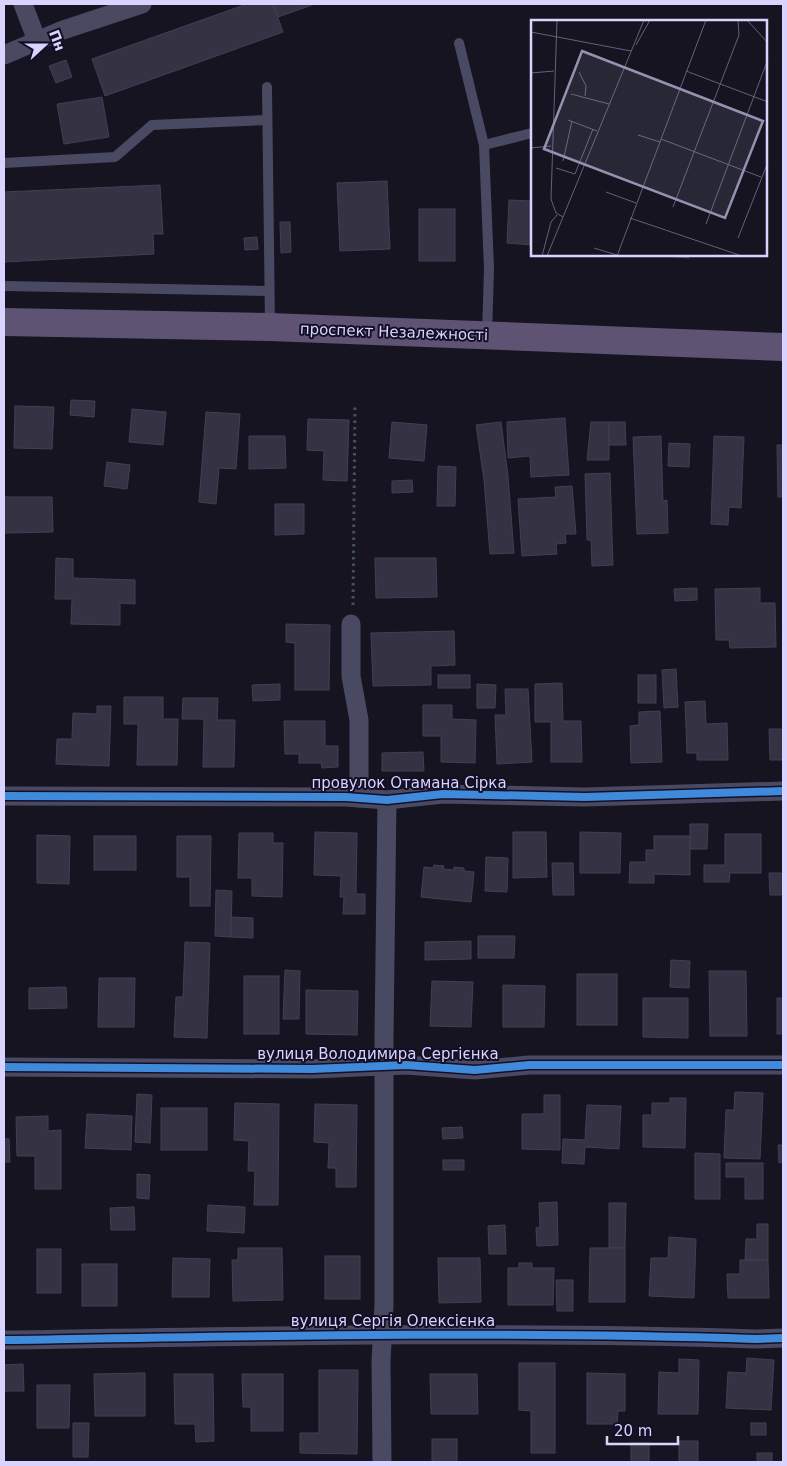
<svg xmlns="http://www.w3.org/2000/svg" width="787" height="1466" viewBox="0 0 787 1466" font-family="'DejaVu Sans',sans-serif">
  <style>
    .building { fill: #343243; stroke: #433f54 }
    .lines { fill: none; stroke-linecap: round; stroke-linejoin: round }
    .path { stroke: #44505f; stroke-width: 3; stroke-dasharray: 2.5 4; stroke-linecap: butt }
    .service { stroke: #4a4962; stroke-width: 10 }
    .minor { stroke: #4a4962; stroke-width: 19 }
    .primary { stroke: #5e5373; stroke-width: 28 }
    .cycleway-casing { stroke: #130f26; stroke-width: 11 }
    .cycleway { stroke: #408adc; stroke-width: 8 }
    .labels { text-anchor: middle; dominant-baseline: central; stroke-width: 4; stroke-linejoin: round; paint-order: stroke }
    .street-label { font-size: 15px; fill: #d9d4ff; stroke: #130f26 }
    .inset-road { fill: none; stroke: #64617a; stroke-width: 1 }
    .view { fill: #9591b1; fill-opacity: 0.15; stroke: #9591b1; stroke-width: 2.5 }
    .inset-edge { fill: none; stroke: #d9d4ff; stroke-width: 2.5 }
  </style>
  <rect width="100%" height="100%" fill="#161421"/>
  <g class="building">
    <path d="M247,4h26l10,28 -178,64 -13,-37z"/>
    <path d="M273,4h42l-37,13z"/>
    <path d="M66,60l6,17 -16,6 -7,-17z"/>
    <path d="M102,97l7,40 -45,7 -7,-40z"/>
    <path d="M387,181l3,68 -50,2 -3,-68z"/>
    <path d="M160,185l3,49h-10l1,20 -150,8v-70z"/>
    <path d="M509,200l23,1v44l-25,-2z"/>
    <rect x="419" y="209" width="36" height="52"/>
    <path d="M280,222h10l1,30 -10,1z"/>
    <path d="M257,237l1,12 -13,1 -1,-12z"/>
    <path d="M654,255h35v3z"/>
    <path d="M71,400l24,1 -1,16 -24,-2z"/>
    <path d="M15,406l39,1 -2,42 -38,-1z"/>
    <path d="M132,409l34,3 -3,33 -34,-3z"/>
    <path d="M206,412l34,2 -4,55 -17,-1 -3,36 -17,-2z"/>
    <path d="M565,418l4,57 -38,2 -1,-21 -22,2 -1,-36z"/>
    <path d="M308,419l41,1 -2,61 -24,-1 1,-29 -17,-1z"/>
    <path d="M392,422l35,3 -3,36 -35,-3z"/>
    <path d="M501,422l7,54 6,77 -24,1 -6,-74 -8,-55z"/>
    <path d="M591,422h18v38h-22z"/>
    <path d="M609,422h16l1,23h-17z"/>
    <path d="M249,436h36l1,32 -37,1z"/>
    <path d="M661,436l2,65 4,-1 1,33 -31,1 -4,-97z"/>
    <path d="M714,436l30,1 -3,71 -12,-1 -1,18 -17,-1z"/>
    <path d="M669,443l21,1 -1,23 -21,-1z"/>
    <path d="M777,445h6v52h-5z"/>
    <path d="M107,462l23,3 -3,24 -23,-3z"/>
    <path d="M438,466l18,1 -1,39h-18z"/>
    <path d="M610,473l3,92 -21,1 -1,-26h-4l-2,-66z"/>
    <path d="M412,480l1,12 -21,1v-12z"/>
    <path d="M572,486l4,48h-11l1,9 -10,1 1,10 -35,2 -4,-57 38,-2 -1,-10z"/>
    <path d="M4,497h48l1,35 -49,1z"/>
    <path d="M275,504h29v30l-29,1z"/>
    <path d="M56,558l17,1v19l62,2v24l-15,-1v22l-49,-1 1,-25h-17z"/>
    <path d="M375,558h61l1,39 -61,1z"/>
    <path d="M697,588v12l-22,1 -1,-12z"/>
    <path d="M760,588v15h15l1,44 -46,1 -1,-8h-13l-1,-51z"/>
    <path d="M286,624l44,1 -1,65h-34v-47l-9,-1z"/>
    <path d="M454,631l1,34 -24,1v19l-58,1 -2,-53z"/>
    <path d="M676,669l2,38 -14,1 -2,-38z"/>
    <rect x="438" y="675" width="32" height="13"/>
    <rect x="638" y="675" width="18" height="28"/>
    <path d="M562,683l1,38h18l1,41h-31v-40h-16v-38z"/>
    <path d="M280,684v16l-27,1 -1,-16z"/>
    <path d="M477,684l19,1 -1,23h-18z"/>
    <path d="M505,689h23l4,73 -35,2 -2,-49h11z"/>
    <path d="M124,697h39v22h15l-1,46h-40l1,-41h-14z"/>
    <path d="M183,698h35l-1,22h18l-1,47h-31l1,-48h-22z"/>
    <path d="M705,701l1,23 21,-1 1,37h-31v-7h-10l-2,-51z"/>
    <path d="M423,705h29v14l24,1 -1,43 -34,-1v-26h-18z"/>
    <path d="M97,706h14l-2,60 -53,-2 1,-25h15l1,-26 24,1z"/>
    <path d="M660,711l2,51 -31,1 -1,-37 9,-1v-13z"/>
    <path d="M284,721h41v25h13v21l-16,1 -1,-5h-22v-9h-14z"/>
    <path d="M769,729h14v31h-13z"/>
    <path d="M423,752l1,19h-42v-18z"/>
    <path d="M690,824h18l-1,25h-17z"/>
    <path d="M315,832l42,1 -1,61h9v20h-22l1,-17h-4l1,-21 -27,-1z"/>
    <path d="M513,832h33l1,45 -34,1z"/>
    <path d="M580,832l41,1 -1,40h-40z"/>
    <path d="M239,833h34v10h10l-1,54 -30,-1v-18h-14z"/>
    <path d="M725,834h36v39h-31l-1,9h-25v-17h21z"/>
    <path d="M37,835l33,1 -1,48 -32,-1z"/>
    <rect x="94" y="836" width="42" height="34"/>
    <path d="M177,836h34l-1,70h-20v-29h-13z"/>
    <path d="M654,836h36v39l-36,-1v9h-25l1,-21h16v-12h8z"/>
    <path d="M486,857l22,1 -1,34 -22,-1z"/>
    <path d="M552,863h21l1,32h-21z"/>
    <path d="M434,865l10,1 -1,3 11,1v-3l10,1v3l10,1 -3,30 -50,-5 3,-30 9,1z"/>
    <path d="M769,873h14v22h-13z"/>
    <path d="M216,890l16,1 -1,46 -16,-1z"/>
    <path d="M231,917l22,1v20l-22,-1z"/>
    <path d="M478,936h37l-1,22h-36z"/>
    <path d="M471,941v18l-46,1v-18z"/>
    <path d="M185,942l25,1 -3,95 -33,-1 2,-40h7z"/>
    <path d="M671,960l19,1 -1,27 -19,-1z"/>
    <path d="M285,970l15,1 -1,48h-16z"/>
    <path d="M709,971h37l1,65h-37z"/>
    <rect x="577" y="974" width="40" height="51"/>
    <rect x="244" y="976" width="35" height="58"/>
    <path d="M99,978h36l-1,49h-36z"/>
    <path d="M432,981l41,1 -2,45 -41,-1z"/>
    <path d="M503,985l42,1 -1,41h-41z"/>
    <path d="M66,987l1,21 -38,1v-21z"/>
    <path d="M306,990l52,1 -1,44 -51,-1z"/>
    <path d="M643,998h45v40l-45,-1z"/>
    <rect x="777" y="998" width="6" height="36"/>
    <path d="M735,1092l28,1 -3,66 -36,-1 2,-48h8z"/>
    <path d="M137,1094l15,1 -2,48 -15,-1z"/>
    <path d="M544,1095h16v55l-38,-1v-35h22z"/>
    <path d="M670,1098h16l-1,50 -42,-1v-32h9v-12h18z"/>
    <path d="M235,1103l44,1 -1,101h-24l1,-34h-7l1,-30 -15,-1z"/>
    <path d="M315,1104l42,1 -1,82h-20v-19h-8l1,-25 -15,-1z"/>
    <path d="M587,1105l34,1 -2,43 -34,-2 -1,17 -22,-1 1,-24 22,1z"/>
    <rect x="161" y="1108" width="46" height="42"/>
    <path d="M87,1114l45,2 -1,34 -46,-2z"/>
    <path d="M48,1116v15l13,-1v59h-26v-33h-18l-1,-39z"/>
    <path d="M462,1127l1,11 -20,1 -1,-11z"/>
    <path d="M4,1139h5l1,23h-6z"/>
    <path d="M778,1145h5v17l-4,1z"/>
    <path d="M695,1153l25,1v45h-25z"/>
    <rect x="443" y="1160" width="21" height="10"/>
    <path d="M726,1163h37v36h-18v-22h-19z"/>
    <path d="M137,1174l13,1 -1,24 -12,-1z"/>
    <path d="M557,1202l1,43 -21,1 -1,-18 4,-1 -1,-24z"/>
    <path d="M609,1203h17l-1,45h-16z"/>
    <path d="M208,1205l37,2 -1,26 -37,-2z"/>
    <path d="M134,1207l1,23h-24l-1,-22z"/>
    <path d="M757,1224h11v36h-23l1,-21h11z"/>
    <path d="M505,1225l1,29h-17l-1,-28z"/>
    <path d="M669,1237l27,2 -2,59 -45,-2 2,-38h17z"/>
    <path d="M238,1248h44l1,52 -50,1 -1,-41h6z"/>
    <path d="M590,1248h35v54h-36z"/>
    <rect x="37" y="1249" width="24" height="44"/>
    <rect x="325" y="1256" width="35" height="43"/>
    <path d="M173,1258l37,1 -1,38h-37z"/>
    <path d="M438,1258h42l1,44 -42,1z"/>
    <path d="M740,1260h28l1,38h-41l-1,-24h13z"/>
    <path d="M519,1263h13v5h22l-1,37h-45v-37h11z"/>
    <rect x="82" y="1264" width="35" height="42"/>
    <path d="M556,1280h17v31h-16z"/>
    <path d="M747,1358l27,2 -3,50 -45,-2 2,-36 18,1z"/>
    <path d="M679,1359l20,1 -1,54h-40l1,-42 20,1z"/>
    <path d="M519,1363h36v90h-24v-42l-12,-1z"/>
    <path d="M23,1364l1,27h-20v-26z"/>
    <path d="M319,1370h39l-1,84 -57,-1v-20h19z"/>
    <path d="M145,1373v43h-50l-1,-42z"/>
    <path d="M587,1373l38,1v37h-7l-1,13h-30z"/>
    <path d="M174,1374h39l1,67 -18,1 -1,-18h-20z"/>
    <path d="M242,1374h41v57h-32v-24h-8z"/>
    <path d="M430,1374h47l1,40h-47z"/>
    <path d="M37,1385h33l-1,43h-32z"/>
    <path d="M73,1423h16l-1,34h-15z"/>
    <rect x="751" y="1423" width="15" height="12"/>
    <rect x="432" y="1439" width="25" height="23"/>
    <rect x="679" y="1441" width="19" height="21"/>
    <rect x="631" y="1443" width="18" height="19"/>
    <rect x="757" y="1453" width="15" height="9"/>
  </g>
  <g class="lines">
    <path class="path" d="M353,605l2,-200"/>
    <g class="service">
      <path d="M459,43l25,102 5,124 -2,65"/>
      <path d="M267,87l3,239"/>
      <path d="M484,145l48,-12"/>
      <path d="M4,163l111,-6 37,-32 115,-5"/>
      <path d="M4,286l265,5"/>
    </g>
    <g class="minor">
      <path d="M23,4l14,37"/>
      <path d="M4,55l59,-25 79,-26"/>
      <path d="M351,624v52l8,44v78"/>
      <path d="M4,796l342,1 41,3 56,-6 142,3 198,-6"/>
      <path d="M4,1067l308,2 94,-4 69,5 54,-5h254"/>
      <path d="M4,1340c250,-4 501,-9 751,-1l28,-1"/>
      <path d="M382,1462l-1,-101 3,-56v-268l3,-237"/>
    </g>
    <path class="primary" d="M4,322l266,5 513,20"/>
    <defs>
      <g id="cycleway">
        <path d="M4,796l342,1 41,3 56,-6 142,3 198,-6"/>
        <path d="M4,1067l308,2 94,-4 69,5 54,-5h254"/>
        <path d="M4,1340c250,-4 501,-9 751,-1l28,-1"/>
      </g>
    </defs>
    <use href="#cycleway" class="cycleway-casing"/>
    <use href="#cycleway" class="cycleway"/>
  </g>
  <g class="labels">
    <g class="street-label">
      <text transform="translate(394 332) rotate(2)">проспект Незалежності</text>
      <text x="409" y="783">провулок Отамана Сірка</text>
      <text x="378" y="1054">вулиця Володимира Сергієнка</text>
      <text x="393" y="1321">вулиця Сергія Олексієнка</text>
    </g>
  </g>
  <g transform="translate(531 20)">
    <rect width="236" height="236" fill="#161421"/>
    <path class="inset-road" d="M26,0l-6,179 5,14 7,4M216,0l21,23M0,12l100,19M105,25l14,-25M155,51l82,31M48,52l7,14 -1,10M0,53l23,-2M40,74l38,10M37,100l29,11M107,115l22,7M130,119l100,38M0,128l20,-2M32,141l9,-40M25,148l19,6 18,-45M75,172l30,11M142,187l66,-172 -1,-15M99,198l112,38M175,204l62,-165M207,218l30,-76M63,228l26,8M11,236l9,-34 6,-7M16,236l97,-236M86,236l89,-236"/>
    <path class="view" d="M51,31l181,70 -38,97 -181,-69z"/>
    <rect width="236" height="236" class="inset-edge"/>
  </g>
  <rect width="787" height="1466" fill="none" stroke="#d9d4ff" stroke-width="10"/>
  <g transform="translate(45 45) rotate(69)" stroke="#130f26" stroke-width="4" paint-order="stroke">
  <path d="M0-4L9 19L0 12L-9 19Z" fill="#d9d4ff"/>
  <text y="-8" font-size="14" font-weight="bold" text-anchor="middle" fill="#d9d4ff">Пн</text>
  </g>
  <path d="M607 1436v8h71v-8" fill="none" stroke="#d9d4ff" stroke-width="2.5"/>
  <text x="614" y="1436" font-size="15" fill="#d9d4ff" stroke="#130f26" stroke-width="4" paint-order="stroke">20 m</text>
</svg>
